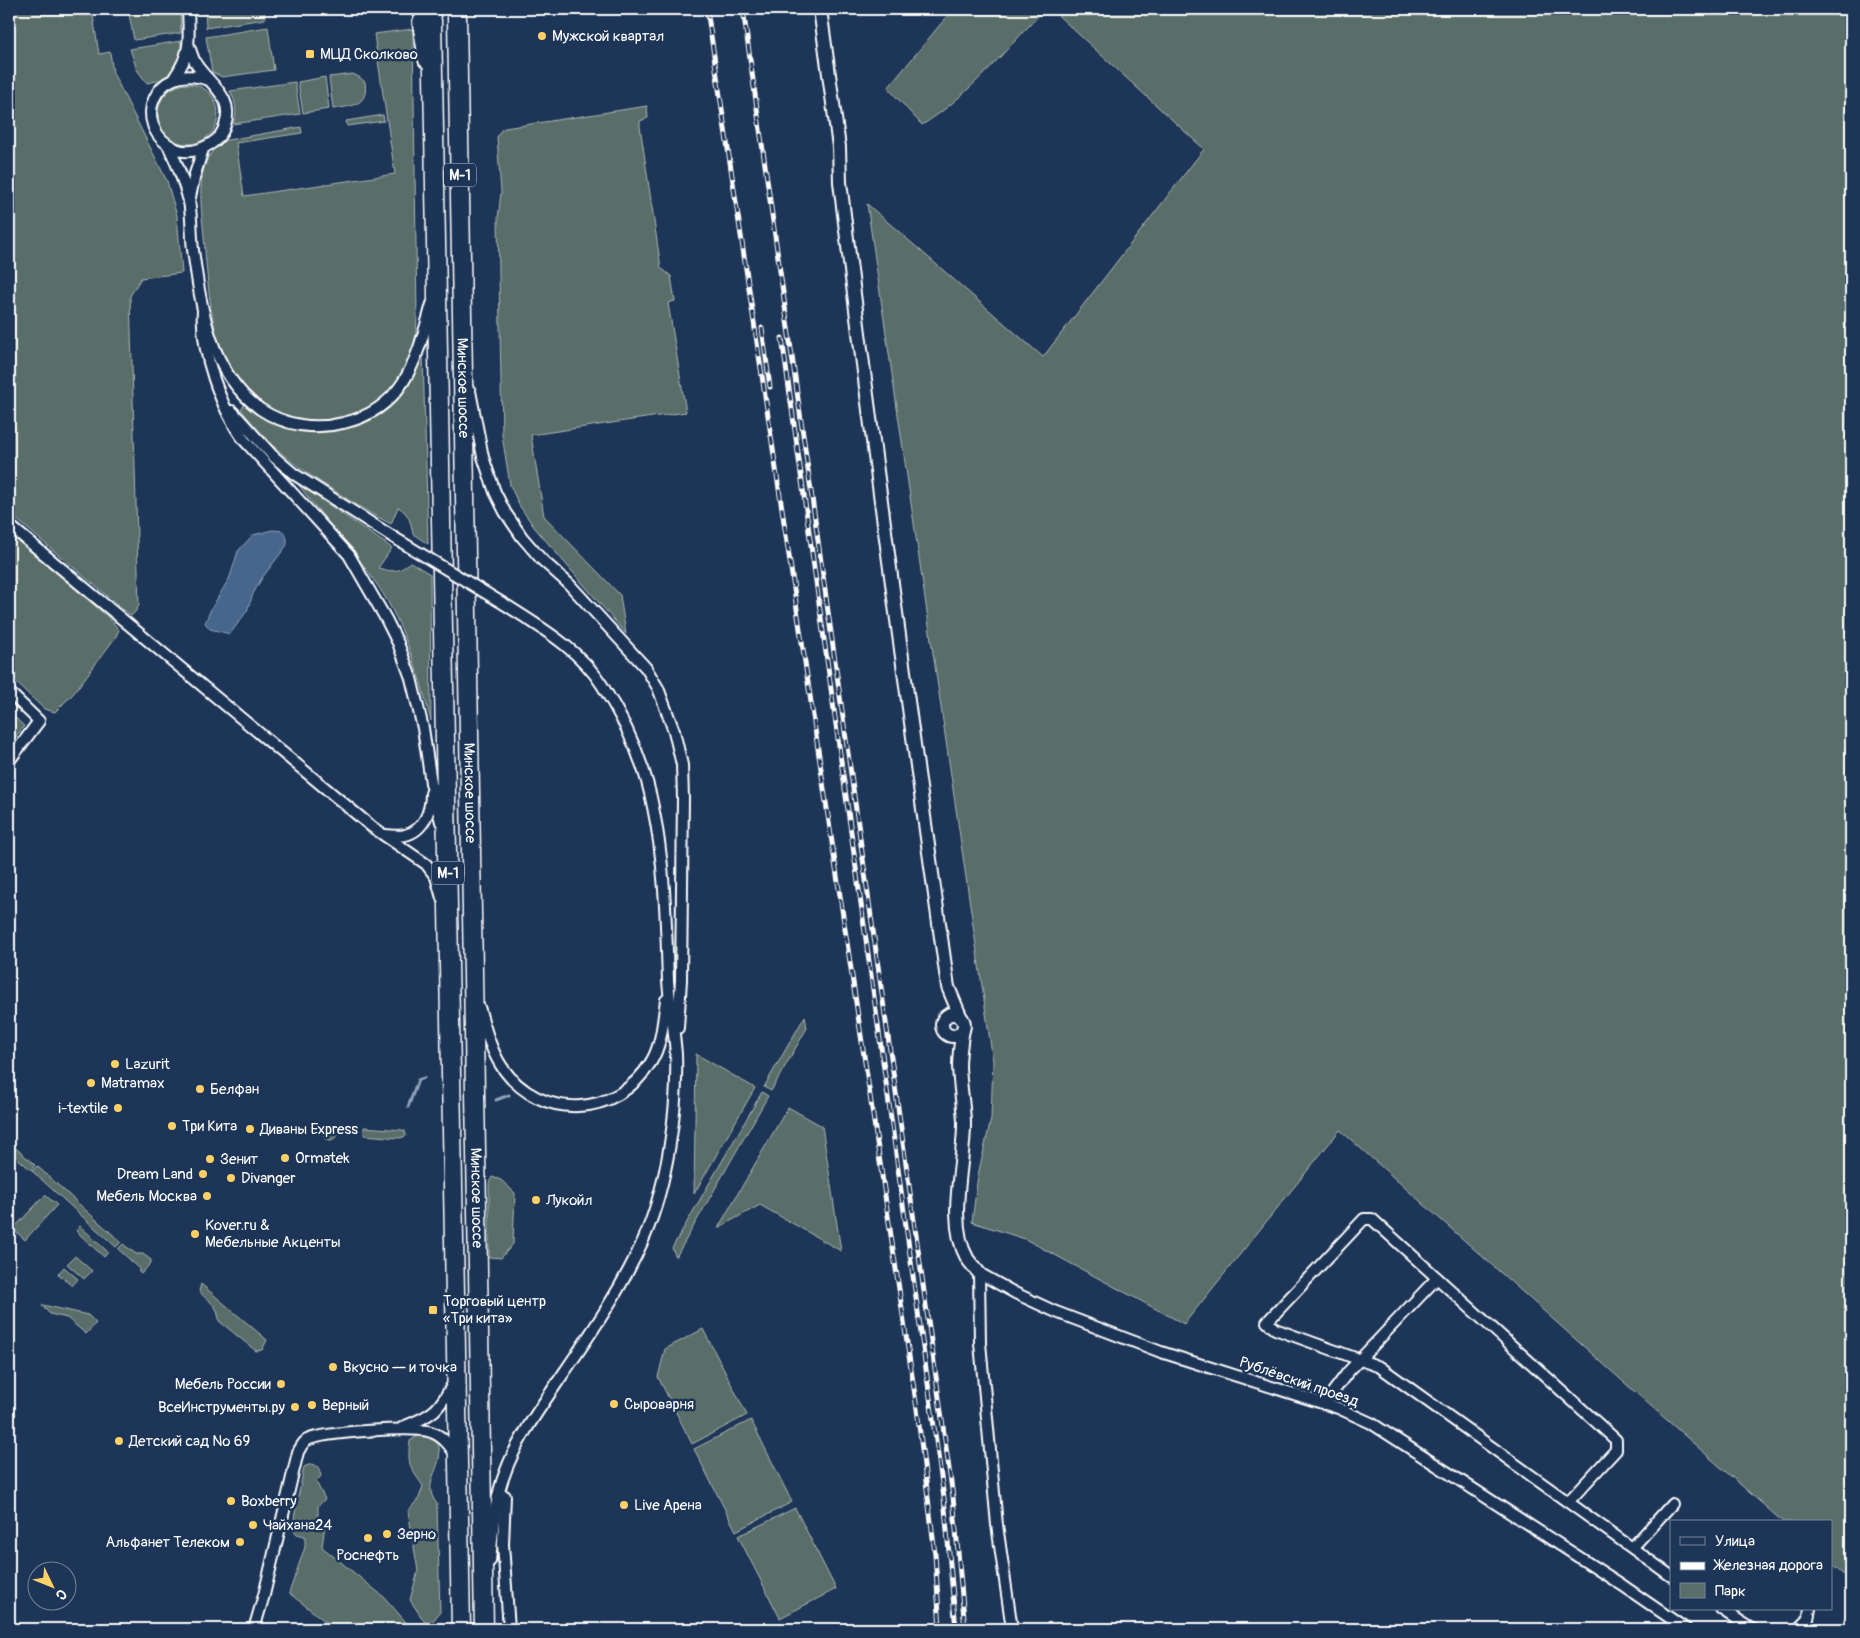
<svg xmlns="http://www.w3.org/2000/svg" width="1860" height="1638" viewBox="0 0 1860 1638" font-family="Pangolin,sans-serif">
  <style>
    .green { fill: #5a6e69; stroke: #acb6b4 }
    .water { fill: #46668c; stroke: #90a3ba }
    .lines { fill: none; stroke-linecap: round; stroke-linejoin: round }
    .stream { stroke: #90a3ba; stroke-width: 3 }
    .primary-tunnel { stroke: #344968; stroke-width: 16; stroke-dasharray: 16 8; stroke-linecap: butt }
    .minor-casing { stroke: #fff; stroke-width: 14 }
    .tertiary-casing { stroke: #fff; stroke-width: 16 }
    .primary-casing { stroke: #fff; stroke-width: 20 }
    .trunk-casing { stroke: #fff; stroke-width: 21 }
    .minor { stroke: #1d3557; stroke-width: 10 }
    .tertiary { stroke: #1d3557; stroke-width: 12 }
    .primary { stroke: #1d3557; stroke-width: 16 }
    .trunk { stroke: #1d3557; stroke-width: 18 }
    .rail-casing { stroke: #fff; stroke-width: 5 }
    .rail { stroke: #1d3557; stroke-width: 3; stroke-dasharray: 9; stroke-linecap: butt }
    .minor-bridge-casing { stroke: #fff; stroke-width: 14; stroke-linecap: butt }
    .minor-bridge { stroke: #1d3557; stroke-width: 10 }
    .poi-dot { fill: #ffd166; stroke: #1d3557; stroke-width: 2 }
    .labels { text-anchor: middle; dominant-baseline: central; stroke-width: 5; stroke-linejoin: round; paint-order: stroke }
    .shield { fill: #1d3557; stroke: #bbc2cd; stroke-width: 1 }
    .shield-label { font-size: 14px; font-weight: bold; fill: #fff }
    .poi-label { font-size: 15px; fill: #fff; stroke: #1d3557; text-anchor: start }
    .street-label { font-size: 15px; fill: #fff; stroke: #1d3557 }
  </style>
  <rect width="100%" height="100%" fill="#1d3557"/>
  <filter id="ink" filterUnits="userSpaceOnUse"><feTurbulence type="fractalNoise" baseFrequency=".02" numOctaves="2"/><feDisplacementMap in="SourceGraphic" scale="10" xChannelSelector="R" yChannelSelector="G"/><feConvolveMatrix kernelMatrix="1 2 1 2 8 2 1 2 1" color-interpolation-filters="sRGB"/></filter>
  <g filter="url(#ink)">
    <g class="green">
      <path d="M9,9h83l7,45 11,-2 3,21 54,108 10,35 5,57 -41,5 -11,18 9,309 -3,6 -5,5 -122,-103z"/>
      <path d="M128,9h52l1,24 -47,7z"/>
      <path d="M205,9h59l1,10 -59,9z"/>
      <path d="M953,9h92c-38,39 -77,88 -123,116l-34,-37z"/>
      <path d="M1051,9h800v1572l-20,-17v-42h-48l-156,-137 -287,-255 -156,194 -159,-85 -53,-17 6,-47 13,-56 2,-58 -126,-857 176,153 161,-208z"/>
      <path d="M268,27l6,43 -52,7 -10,-5 -6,-35z"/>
      <path d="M413,29l4,289c-1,27 -8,54 -27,74 -43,44 -117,36 -154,-11 -25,-31 -29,-105 -32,-144 -2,-23 -7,-52 2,-75 3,-8 10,-15 16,-21l79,-14 1,6 -66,10 8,53 151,-22 -21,-140z"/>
      <path d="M181,41c2,25 -9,38 -34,42l-10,-13 -7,-21z"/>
      <path d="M353,74l6,3 6,5c4,24 -14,24 -32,27l-4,-32z"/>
      <path d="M325,77l4,32 -26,4 -5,-31z"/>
      <path d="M295,82l5,32 -67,10c5,-11 3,-22 -3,-33z"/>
      <circle cx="188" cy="114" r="30"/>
      <path d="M647,106l1,12 -8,3v5l21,142 10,8 4,25 -7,2 18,109 -155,23 13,81 76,79 6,39 -92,-107 -15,-22 -9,-20 -8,-50 -4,-216 3,-27 -4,-55 4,-7 4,-2z"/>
      <path d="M383,115l1,6 -37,5 -1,-5z"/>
      <path d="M423,353l5,191 -15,-10c-2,-11 -4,-21 -15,-27l-7,17c-20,-10 -38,-21 -56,-33 -37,-22 -69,-47 -94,-82l4,-5c8,6 17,14 26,17 15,6 32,11 49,11 30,1 69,-20 86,-44 8,-10 12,-22 17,-35z"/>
      <path d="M297,483l95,65 -14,20c15,4 21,5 32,-6l20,12 1,147c-12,-46 -26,-95 -53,-135 -24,-36 -55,-68 -81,-103z"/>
      <path d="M9,532l99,85 11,13 -4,8 -42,56 -18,18 -11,-3 -35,-33z"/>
      <path d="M9,712l15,14 -15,20z"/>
      <path d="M805,1016l2,12 -36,63 -7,-4z"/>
      <path d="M696,1054l59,34 -61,106z"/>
      <path d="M762,1092l6,4 -92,161 -4,-9z"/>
      <path d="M788,1107l34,19 19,125 -81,-46 -42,23z"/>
      <circle cx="330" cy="1133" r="7"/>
      <path d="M364,1127l38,3 3,1 1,5 -6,2 -36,-3z"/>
      <path d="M9,1142l26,23 -4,5 -22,-19z"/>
      <path d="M37,1166l84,76 -5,5 -84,-76z"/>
      <path d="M492,1177l9,3 14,13 -2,51 -12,14 -12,-1v-74z"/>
      <path d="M45,1195l12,10 -32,35 -12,-11z"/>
      <path d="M80,1226l28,26 -4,5 -28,-26z"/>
      <path d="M123,1244l13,10h7l8,6v3l-10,11 -3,-3 2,-2 -22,-20z"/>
      <path d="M75,1256l17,15 -8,8 -17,-15z"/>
      <path d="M64,1267l14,12 -6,7 -14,-12z"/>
      <path d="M201,1284l66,56 -5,10 -6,1 -37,-30c-2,-20 -10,-17 -20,-30z"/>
      <path d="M43,1305l45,10 8,8 -10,11 -19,-16 -17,-4 -8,-8z"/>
      <path d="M703,1329l44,86 -55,29 -34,-67 7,-28z"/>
      <path d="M751,1420l41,82 -56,29 -42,-82z"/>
      <path d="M419,1435l17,4c14,26 -18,41 1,65l3,108 -12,15 -18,-27 8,-29 -10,-60 11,-13 4,-12c-13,-19 -16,-21 -13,-45z"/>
      <path d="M311,1464l8,3 2,9 -5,6 9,17 -7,7v10l7,9 -3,22 62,50 28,32h-77l-46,-36 16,-46v-11l-8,-2 -5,-6 12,-61z"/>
      <path d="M795,1508l41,81 -56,29 -42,-82z"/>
    </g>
    <path class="water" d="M272,530l11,1 4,7v7l-25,33 -9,16 -6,17 -17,23 -20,-5 -5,-6 5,-12 20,-34 8,-26 15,-16z"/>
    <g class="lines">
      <g class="stream">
        <path d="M496,1100l13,-5"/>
        <path d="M408,1107l10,-27 6,-2"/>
      </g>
      <path class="primary-tunnel" d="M419,9l2,13"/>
      <defs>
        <g id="minor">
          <path d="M189,46c2,6 4,13 7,18 13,20 39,33 29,61 -2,7 -7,14 -13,18 -11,7 -24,11 -36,6 -48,-22 -21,-89 32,-69"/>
          <path d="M174,78c18,-26 15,-39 14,-69"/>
          <path d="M168,145c9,18 16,37 21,56 3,16 2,33 4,49 8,58 17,123 67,159 25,17 55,21 83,14 63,-14 74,-66 89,-119"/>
          <path d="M189,202l6,-28 8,-25"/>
          <path d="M203,311c-3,39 18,98 41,129l105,115 37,64 12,24 13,35 12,50 8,55 10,39"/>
          <path d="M470,391l13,66 12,35 10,20 17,25 19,22 28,25 77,84 12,20 16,43 8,34 1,33 -2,182 -3,48"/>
          <path d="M232,411l41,45 21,18 99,63"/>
          <path d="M9,525l363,302 54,37 10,13 6,21"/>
          <path d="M9,692l30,29 -30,40"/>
          <path d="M385,835c6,0 14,2 20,0 19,-4 26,-25 26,-42"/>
          <path d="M479,1007c6,20 11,42 23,60 38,55 115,51 149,-5 11,-18 12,-41 15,-62"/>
          <path d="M979,1273l36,20 41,19 105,40 177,56 33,15 251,162 64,44"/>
          <path d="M979,1273l1,70 17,182 15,104"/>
          <path d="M1324,1404l24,-32 89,-94"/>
          <path d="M403,1427c31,-12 36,-17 52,-47"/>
          <path d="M505,1496l-2,48 6,85"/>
          <path d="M1569,1501l47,-51v-10l-244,-221h-8l-97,103 8,7 105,38 291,209"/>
          <path d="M1633,1547l39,-43"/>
          <path d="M490,1561c3,-29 4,-61 15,-88 12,-34 36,-66 56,-96 31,-45 62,-90 84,-141 22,-52 33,-125 31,-182 -2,-24 -6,-49 -8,-73 -2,-59 -3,-117 -15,-174 -8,-43 -28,-86 -51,-122 -21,-34 -60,-57 -93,-78"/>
          <path d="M1721,1609l31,20"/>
          <path d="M254,1629l10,-34 34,-143c3,-5 5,-10 9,-12 17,-8 107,-14 124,-8 12,4 18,13 25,23"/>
          <path d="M1798,1629l10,-10 2,-10"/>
        </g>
        <g id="tertiary">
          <path d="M820,9l19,138 1,35c33,269 70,537 108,805l13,31"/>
          <circle cx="953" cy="1025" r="11"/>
          <path d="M963,1029c-2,12 -4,25 -4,38 1,18 4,36 5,54 1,41 -18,100 3,137 3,5 8,10 12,15"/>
        </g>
        <path id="primary" d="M421,22l6,38"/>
        <g id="trunk">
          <path id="s1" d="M457,17l27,1612"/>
          <path d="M432,20l29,1609"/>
        </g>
      </defs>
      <use href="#minor" class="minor-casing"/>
      <use href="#tertiary" class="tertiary-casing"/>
      <use href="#primary" class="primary-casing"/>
      <use href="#trunk" class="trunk-casing"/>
      <use href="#minor" class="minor"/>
      <use href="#tertiary" class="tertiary"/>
      <use href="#primary" class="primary"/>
      <use href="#trunk" class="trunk"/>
      <defs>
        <g id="rail">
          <path d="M707,9l210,1400 18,145 5,75"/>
          <path d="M743,9l210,1488 12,132"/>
          <path d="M762,328l8,59"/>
          <path d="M782,338l162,1160 12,131"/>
        </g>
      </defs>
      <use href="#rail" class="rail-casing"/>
      <use href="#rail" class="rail"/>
      <defs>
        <path id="minor-bridge" d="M393,537l116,70"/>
      </defs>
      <use href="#minor-bridge" class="minor-bridge-casing"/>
      <use href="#minor-bridge" class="minor-bridge"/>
    </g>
  </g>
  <g class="poi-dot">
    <circle cx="542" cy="36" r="5"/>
    <rect x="305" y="49" width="10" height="10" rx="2.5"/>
    <circle cx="115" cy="1064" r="5"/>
    <circle cx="91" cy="1083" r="5"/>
    <circle cx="200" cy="1089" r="5"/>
    <circle cx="118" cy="1108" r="5"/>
    <circle cx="172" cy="1126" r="5"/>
    <circle cx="250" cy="1129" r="5"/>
    <circle cx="285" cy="1158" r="5"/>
    <circle cx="210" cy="1159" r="5"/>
    <circle cx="203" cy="1174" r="5"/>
    <circle cx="231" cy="1178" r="5"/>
    <circle cx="207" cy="1196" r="5"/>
    <circle cx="536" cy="1200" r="5"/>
    <circle cx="195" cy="1234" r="5"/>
    <rect x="428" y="1305" width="10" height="10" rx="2.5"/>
    <circle cx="333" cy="1367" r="5"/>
    <circle cx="281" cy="1384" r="5"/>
    <circle cx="614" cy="1404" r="5"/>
    <circle cx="312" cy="1405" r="5"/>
    <circle cx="295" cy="1407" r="5"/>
    <circle cx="119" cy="1441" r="5"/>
    <circle cx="231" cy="1501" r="5"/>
    <circle cx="624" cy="1505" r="5"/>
    <circle cx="253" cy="1525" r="5"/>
    <circle cx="387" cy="1534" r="5"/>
    <circle cx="368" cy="1538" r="5"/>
    <circle cx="240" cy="1542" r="5"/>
  </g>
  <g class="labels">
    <g class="shield">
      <rect x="444" y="163.5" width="32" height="23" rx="4"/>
      <rect x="432" y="861.5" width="32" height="23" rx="4"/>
    </g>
    <g class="shield-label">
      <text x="460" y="175">М-1</text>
      <text x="448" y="873">М-1</text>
    </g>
    <g class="poi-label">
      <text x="552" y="36">Мужской квартал</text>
      <text x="320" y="54">МЦД Сколково</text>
      <text x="125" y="1064">Lazurit</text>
      <text x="101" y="1083">Matramax</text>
      <text x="210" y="1089">Белфан</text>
      <text x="108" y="1108" text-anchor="end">i-textile</text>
      <text x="182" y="1126">Три Кита</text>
      <text x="260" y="1129">Диваны Express</text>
      <text x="295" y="1158">Ormatek</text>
      <text x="220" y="1159">Зенит</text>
      <text x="193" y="1174" text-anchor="end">Dream Land</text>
      <text x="241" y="1178">Divanger</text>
      <text x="197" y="1196" text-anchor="end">Мебель Москва</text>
      <text x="546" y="1200">Лукойл</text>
      <text x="205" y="1225">Kover.ru &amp;<tspan x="205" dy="17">Мебельные Акценты</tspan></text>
      <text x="443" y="1301">Торговый центр<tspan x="443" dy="17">«Три кита»</tspan></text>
      <text x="343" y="1367">Вкусно — и точка</text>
      <text x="271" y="1384" text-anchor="end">Мебель России</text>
      <text x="624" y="1404">Сыроварня</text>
      <text x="322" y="1405">Верный</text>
      <text x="285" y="1407" text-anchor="end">ВсеИнструменты.ру</text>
      <text x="129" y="1441">Детский сад № 69</text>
      <text x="241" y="1501">Boxberry</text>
      <text x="634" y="1505">Live Арена</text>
      <text x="263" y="1525">Чайхана24</text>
      <text x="397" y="1534">Зерно</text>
      <text x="230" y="1542" text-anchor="end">Альфанет Телеком</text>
      <text x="368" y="1555" text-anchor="middle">Роснефть</text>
    </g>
    <g class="street-label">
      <text stroke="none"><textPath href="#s1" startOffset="371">Минское шоссе</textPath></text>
      <text stroke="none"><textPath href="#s1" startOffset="776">Минское шоссе</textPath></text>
      <text stroke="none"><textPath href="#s1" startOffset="1181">Минское шоссе</textPath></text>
      <text transform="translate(1299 1382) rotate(19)">Рублёвский проезд</text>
    </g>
  </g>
  <rect width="1860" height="1638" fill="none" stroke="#1d3557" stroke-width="30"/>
  <rect x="15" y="15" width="1830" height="1608" fill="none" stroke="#fff" stroke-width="2" filter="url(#ink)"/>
  <rect x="1670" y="1520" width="162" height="90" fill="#1d3557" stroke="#77869a"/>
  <rect x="1680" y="1537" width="25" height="8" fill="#1d3557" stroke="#77869a"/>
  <text x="1715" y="1546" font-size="15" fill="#ffffff">Улица</text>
  <rect x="1680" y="1562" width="25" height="8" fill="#ffffff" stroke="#77869a"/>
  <text x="1715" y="1570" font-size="15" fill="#ffffff">Железная дорога</text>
  <rect x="1680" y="1583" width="25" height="15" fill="#5a6e69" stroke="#77869a"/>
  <text x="1715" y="1596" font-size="15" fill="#ffffff">Парк</text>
  <g transform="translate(52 1586) rotate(133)"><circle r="24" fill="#1d3557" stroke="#77869a"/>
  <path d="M0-4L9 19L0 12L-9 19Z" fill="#ffd166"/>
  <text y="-8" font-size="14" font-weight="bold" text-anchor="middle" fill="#ffffff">С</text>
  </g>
</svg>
